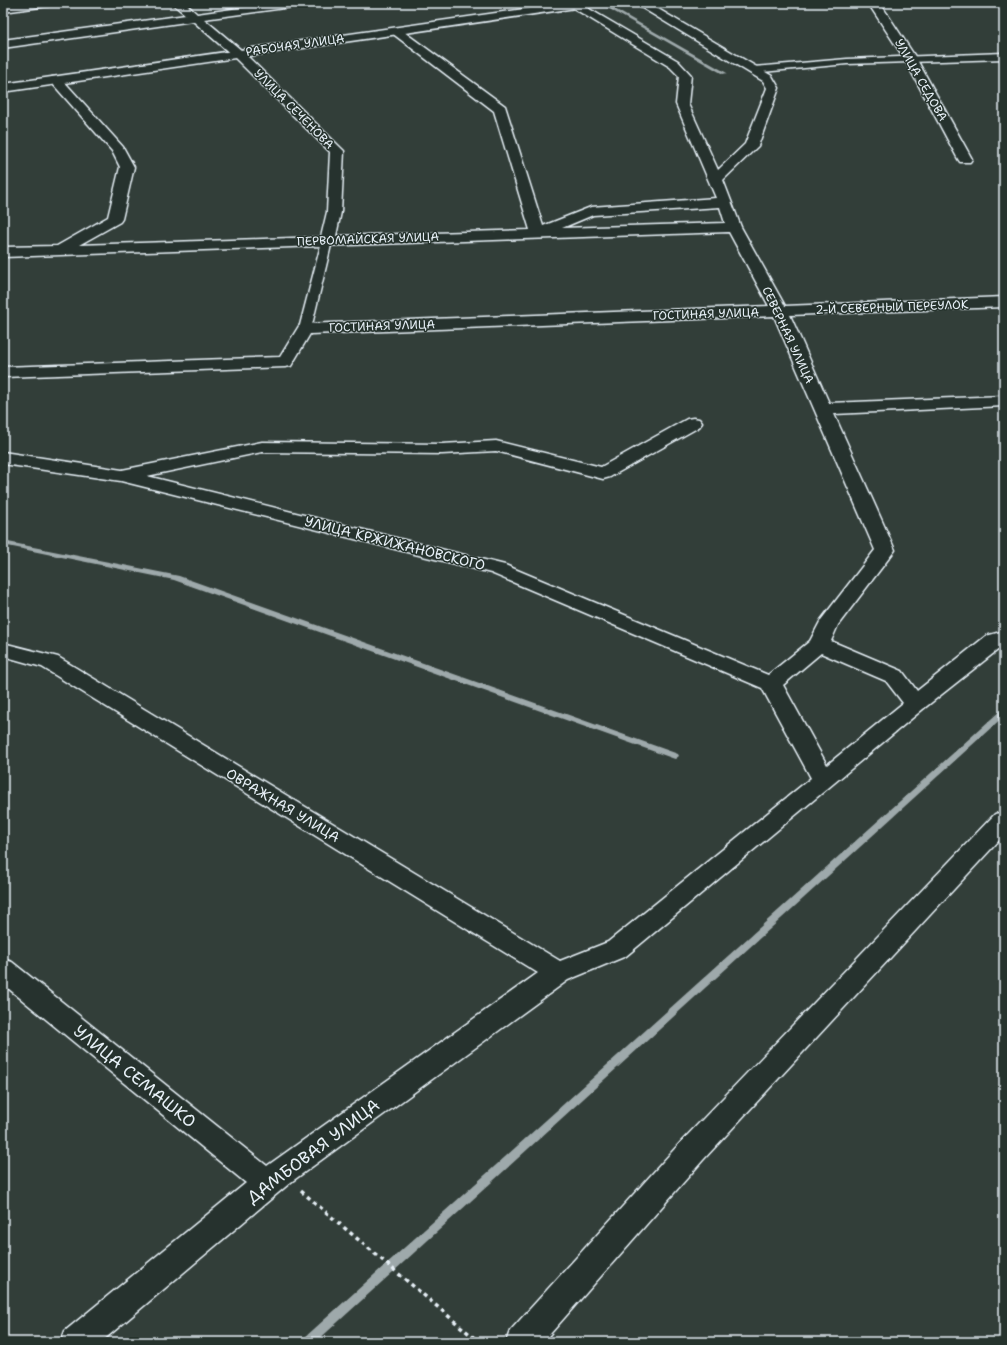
<svg xmlns="http://www.w3.org/2000/svg" width="1007" height="1345" viewBox="0 0 1007 1345" font-family="'Shantell Sans',sans-serif">
  <style>
    .lines { fill: none; stroke-linecap: round; stroke-linejoin: round }
    .stream { fill: #9ea9ab; fill-rule: evenodd }
    .lane-casing { stroke: #e8f1f8; stroke-width: 3 }
    .street-casing { stroke: #e8f1f8; stroke-width: 3 }
    .secondary-casing { stroke: #e8f1f8; stroke-width: 3 }
    .path { stroke: #e8f1f8; stroke-width: 3.5; stroke-dasharray: 4 4; stroke-linecap: butt }
    .lane { fill: #26332d; fill-rule: evenodd }
    .street { fill: #26332d; fill-rule: evenodd }
    .secondary { fill: #26332d; fill-rule: evenodd }
    .labels { text-anchor: middle; dominant-baseline: central; stroke-width: 3; stroke-linejoin: round; paint-order: stroke }
    .far-street-label { font-size: 12px; fill: #e8f1f8; stroke: #26332d }
    .street-label { font-size: 14px; fill: #e8f1f8; stroke: #26332d }
    .near-street-label { font-size: 17px; fill: #e8f1f8; stroke: #26332d }
  </style>
  <rect width="100%" height="100%" fill="#323e39"/>
  <filter id="ink" filterUnits="userSpaceOnUse"><feTurbulence type="fractalNoise" baseFrequency=".025" numOctaves="2"/><feDisplacementMap in="SourceGraphic" scale="8" xChannelSelector="R" yChannelSelector="G"/><feConvolveMatrix kernelMatrix="1 2 1 2 8 2 1 2 1" color-interpolation-filters="sRGB"/></filter>
  <g filter="url(#ink)">
    <g class="lines">
      <g class="stream">
        <path d="M599,3h5l123,70 -4,1z"/>
        <path d="M3,541l176,35 499,178 1,2 -4,3 -3,-1 -498,-178 -171,-35z"/>
        <path d="M1004,709v7l-688,626h-14l2,-4 697,-628z"/>
      </g>
      <defs>
        <g id="lane">
          <path d="M1004,53v6l-157,5 -94,9 -4,-3 4,-3 94,-8z"/>
          <path d="M327,238l5,3 -21,88 -2,3h-8l-2,-3 23,-88z"/>
        </g>
        <g id="street">
          <path d="M23,3h31l-6,3 -45,6v-6z"/>
          <path d="M172,3h13l12,11 78,-11h30l-6,3 -95,13 37,31 103,101 -3,61 -5,24 194,-6 -36,-119 -102,-78 -2,-2 2,-2h8l105,77 38,120 48,-19 125,-9 -40,-94 3,-28 -9,-9 -105,-64h14l99,58 13,14 -3,29 30,66 27,-26 22,-56 -4,-7 -129,-78h14l124,73 7,12 -21,58 -35,34 18,47 44,79 219,-9v10l-214,8 39,88 175,-7v10l-170,8 61,136 -57,75 -7,16 71,30 15,20 69,-55 18,-5v14l-81,64 -297,247 -58,24 -277,202 -190,160h-40l4,-11 181,-148 -243,-199v-25l9,3 255,204 271,-193 -496,-306 -39,-11v-13l55,14 502,304 48,-19 203,-164 -49,-90 -271,-115 -370,-92 -118,-17v-12l119,18 140,-28 180,2 54,-3 105,26 86,-48 6,-1 6,1 3,4 -3,4 -89,50 -7,2 -107,-28 -54,3 -180,-2 -115,24 358,89 263,110 42,-34 11,-21 54,-70 -101,-234 -464,18 -19,32 -6,1 -282,10v-10l277,-10 19,-31 6,-2 464,-18 -40,-74 -726,25v-10l54,-1 51,-29 12,-50 -8,-16 -60,-68 -2,-3 2,-3h8l63,70 11,20 -12,52 -2,3 -41,23 242,-8 6,-25 3,-60 -97,-96 -40,-35 -190,27v-8l183,-25zM720,207l5,16 -163,5 31,-13zM821,653l65,28 17,22 -76,62 -44,-80z"/>
          <path d="M868,3h12l36,55 56,101 -2,3h-10l-2,-3 -54,-101z"/>
          <path d="M1004,812v23l-301,325 -160,182h-37l4,-11 171,-189 314,-328z"/>
        </g>
        <path id="secondary" d="M566,3h29l-6,3 -586,86v-8z"/>
      </defs>
      <use href="#lane" class="lane-casing"/>
      <use href="#street" class="street-casing"/>
      <use href="#secondary" class="secondary-casing"/>
      <path class="path" d="M301,1191l178,151"/>
      <use href="#lane" class="lane"/>
      <use href="#street" class="street"/>
      <use href="#secondary" class="secondary"/>
    </g>
  </g>
  <g class="labels">
    <g class="far-street-label">
      <text transform="translate(295 45) rotate(-8)">РАБОЧАЯ УЛИЦА</text>
      <text transform="translate(921 80) rotate(60)">УЛИЦА СЕДОВА</text>
      <text transform="translate(294 109) rotate(45)">УЛИЦА СЕЧЕНОВА</text>
      <text transform="translate(368 239) rotate(-2)">ПЕРВОМАЙСКАЯ УЛИЦА</text>
      <text transform="translate(892 307) rotate(-2)">2-Й СЕВЕРНЫЙ ПЕРЕУЛОК</text>
      <text transform="translate(706 314) rotate(-2)">ГОСТИНАЯ УЛИЦА</text>
      <text transform="translate(382 326) rotate(-2)">ГОСТИНАЯ УЛИЦА</text>
      <text transform="translate(788 335) rotate(65)">СЕВЕРНАЯ УЛИЦА</text>
    </g>
    <g class="street-label">
      <text transform="translate(395 543) rotate(14)">УЛИЦА КРЖИЖАНОВСКОГО</text>
      <text transform="translate(283 805) rotate(31)">ОВРАЖНАЯ УЛИЦА</text>
    </g>
    <g class="near-street-label">
      <text transform="translate(135 1076) rotate(39)">УЛИЦА СЕМАШКО</text>
      <text transform="translate(313 1151) rotate(-37)">ДАМБОВАЯ УЛИЦА</text>
    </g>
  </g>
  <rect width="1007" height="1345" fill="none" stroke="#26332d" stroke-width="16"/>
  <rect x="8" y="8" width="991" height="1329" fill="none" stroke="#e8f1f8" stroke-width="1.5" filter="url(#ink)"/>
</svg>
